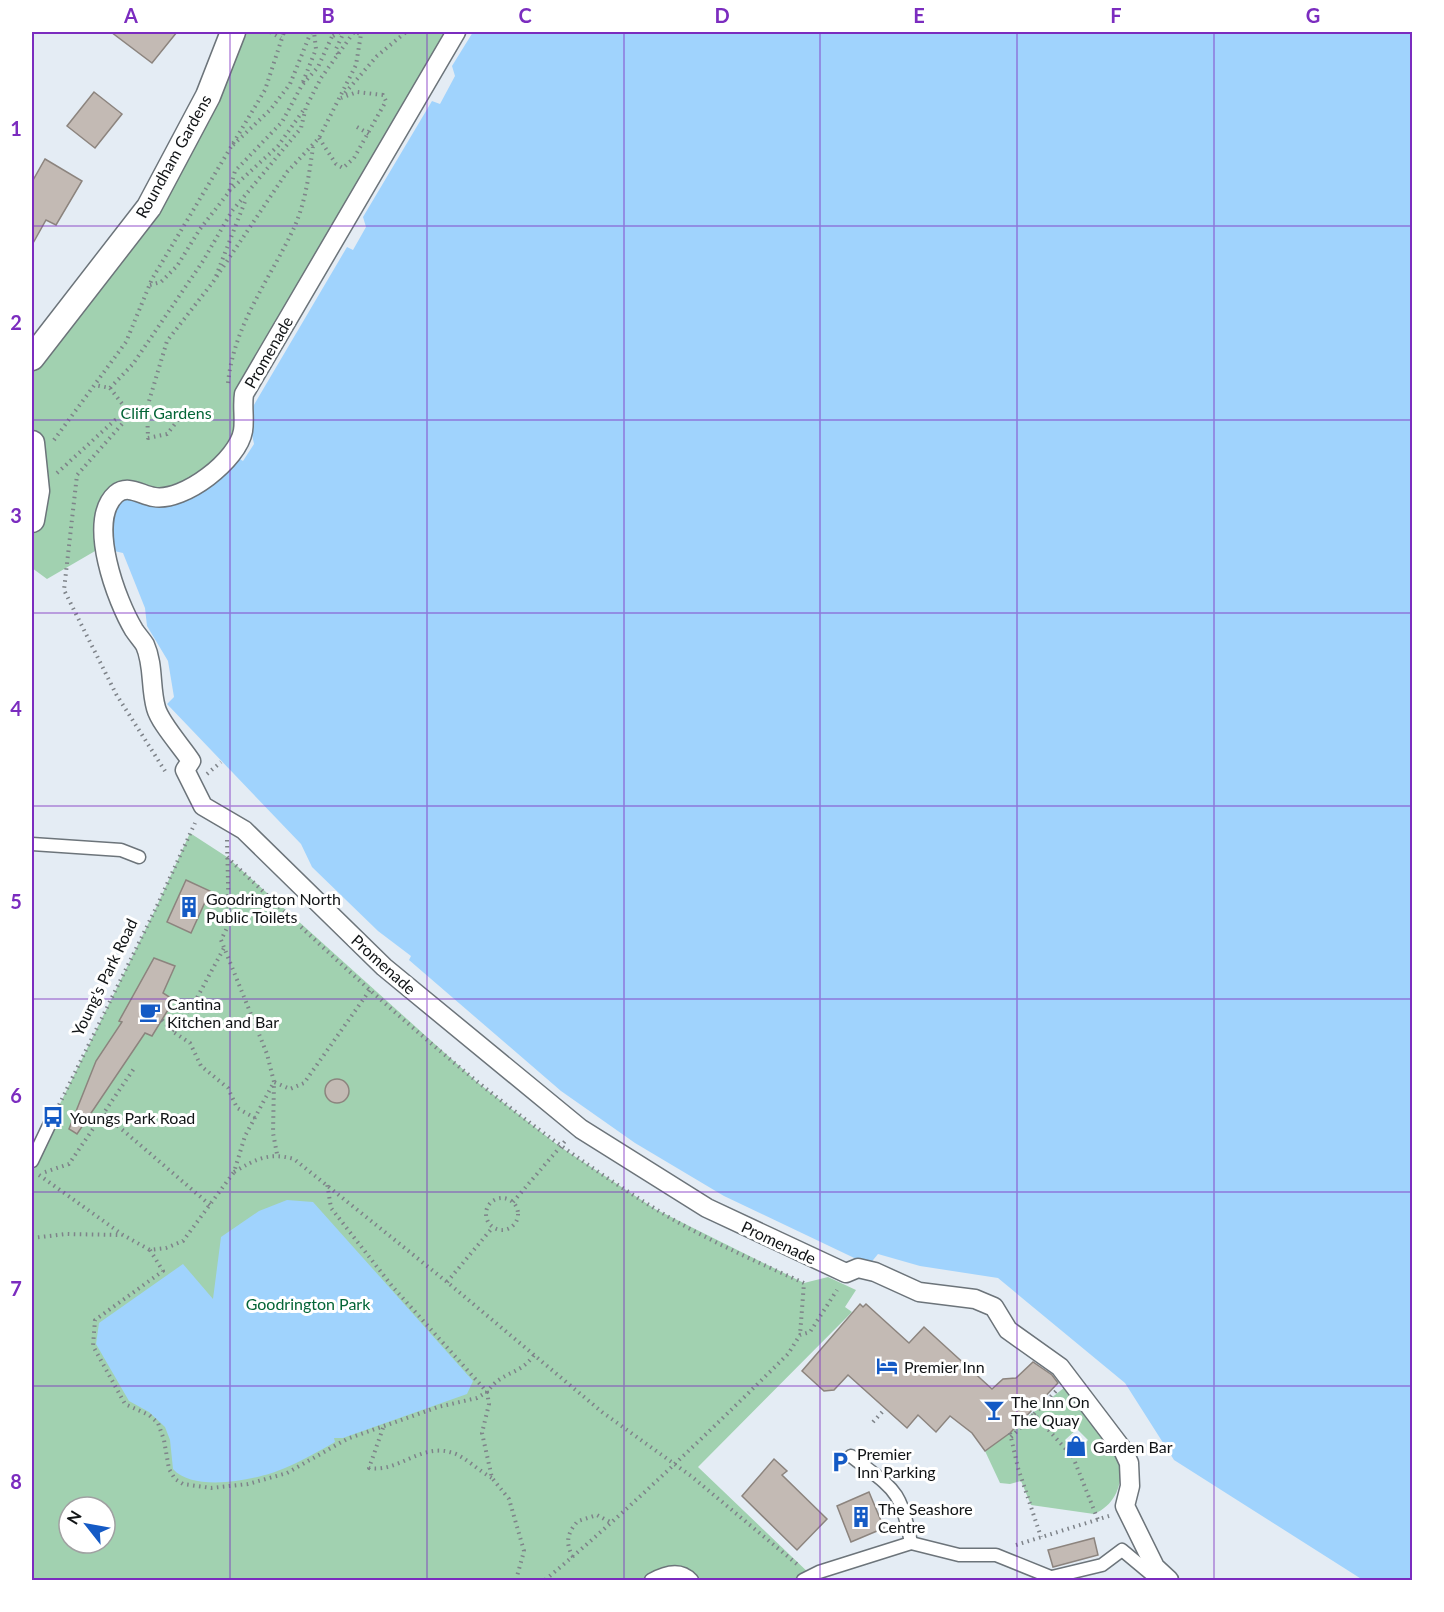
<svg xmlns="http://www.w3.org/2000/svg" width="1444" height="1612" viewBox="0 0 1444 1612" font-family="Lato,sans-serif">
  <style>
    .green { fill: #a1d1b0; fill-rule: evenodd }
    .water { fill: #a0d3fd }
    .building { fill: #c3bab4; stroke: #8c847e; stroke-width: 1.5 }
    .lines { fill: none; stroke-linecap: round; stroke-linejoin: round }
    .service-casing { stroke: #6c747a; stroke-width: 15 }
    .pedestrian-casing { stroke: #6c747a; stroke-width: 21 }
    .minor-casing { stroke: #6c747a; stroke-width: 27 }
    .path { stroke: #7e8389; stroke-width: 4; stroke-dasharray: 1.5 4.5; stroke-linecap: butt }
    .service { stroke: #fff; stroke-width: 12 }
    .pedestrian { stroke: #fff; stroke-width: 18 }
    .minor { stroke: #fff; stroke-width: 24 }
    .grid { fill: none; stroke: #7b2cbf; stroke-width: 1.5; stroke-opacity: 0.55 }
    .labels { text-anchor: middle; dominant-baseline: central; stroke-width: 6; stroke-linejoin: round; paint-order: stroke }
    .street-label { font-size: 16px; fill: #111416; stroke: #fff }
    .park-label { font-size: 16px; fill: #046537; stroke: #fff }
    .poi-label { font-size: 16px; fill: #111416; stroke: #fff; text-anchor: start }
    .neatline { fill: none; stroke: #7b2cbf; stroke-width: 2 }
    .grid-label { font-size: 20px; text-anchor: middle; font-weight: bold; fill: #7b2cbf }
  </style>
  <rect width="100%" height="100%" fill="#e4ecf4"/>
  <g class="green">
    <path d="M233,32h223l-212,362 -6,51 -136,102 -55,32 -15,-11v-210l117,-151z"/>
    <path d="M190,833l37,24 250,225 82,64 96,63 149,74 24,-6 28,13 -11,17 7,5 -154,155 115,110 -10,3h-771v-419l124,-253zM69,1507h36v36h-36z"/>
    <path d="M1065,1387l56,77c1,22 -6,41 -27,50l-63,-9 -10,-24 -11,3 -10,-1 -15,-32zM1077,1429l11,11 -12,12 -11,-12z"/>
  </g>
  <g class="water">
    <path d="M473,32h939v1548h-49l-189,-120 -49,-77 -127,-105 -78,-12 -42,-12 -9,11 -145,-69 -89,-53 -74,-52 -152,-131 2,-4 -33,-25 -66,-64 -11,-23 -134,-140 7,-7 -6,-36 -21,-35 -2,-18 -22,-55 -9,-2v-38l11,-16 34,6 77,-46 7,4 11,-17 -6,-29 99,-168 6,3 13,-23 -3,-10 69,-116 8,3 15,-28 -3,-10z"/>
    <path d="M287,1200l26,2 160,179 -6,13 -124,44h-9l1,4c-16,9 -33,19 -50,26 -27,12 -91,25 -112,1l-3,-29 -5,-13 -16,-15 -20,-11 -33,-57 3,-21 84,-59 30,35 8,-62 38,-26z"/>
  </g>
  <g class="building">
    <path d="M111,32h66l-25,31z"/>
    <path d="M94,92l28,22 -27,34 -28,-22z"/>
    <path d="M45,159l37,22 -26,44 -10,-5 -14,25v-63z"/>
    <path d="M186,880l24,11 -19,42 -24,-11z"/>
    <path d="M154,958l21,8 -12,27 11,7 -22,36 -7,-3 -68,101 -8,-5 27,-68 26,-39 -3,-1z"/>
    <circle cx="337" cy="1091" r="12"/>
    <path d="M860,1304l3,3 3,-3 43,39 15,-16 68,62 11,-10 13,-1 17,-16 19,13 6,8 -48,50 -25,18 -13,-18 -22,-17 -14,16 -18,-17 -11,13 -59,-53 -14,15 -10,1 -22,-20z"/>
    <path d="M774,1459l13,12 -5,4 45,44 -30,31 -55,-54z"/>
    <path d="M869,1492l15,36 -33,14 -14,-36z"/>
    <path d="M1094,1538l4,17 -45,12 -5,-17z"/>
  </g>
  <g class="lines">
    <defs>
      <g id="service">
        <path d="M32,844l89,6 18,7"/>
        <path d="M32,1161l21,-44"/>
        <path d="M851,1456c42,33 50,32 60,87"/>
        <path d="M1052,1577l50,-12 20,-15 36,30"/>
        <path d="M651,1580c14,-8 29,-13 41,0"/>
        <path d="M803,1580l16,-8 92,-29 48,12h37l62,25"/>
      </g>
      <path id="pedestrian" d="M456,32l-212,362c-2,13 1,25 -1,37 -5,29 -59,71 -89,66 -13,-2 -26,-13 -38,-3 -30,27 1,108 18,136 4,6 8,10 11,15 9,20 5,42 11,63 4,15 26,39 35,53l-6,9 18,36 41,24 140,137 197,162 126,79 139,65 12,-5 17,4 44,20 56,7 19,8 14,23 52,37 63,83 6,13 1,23 -5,20 30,61 14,13"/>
      <g id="minor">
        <path d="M32,358l117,-151 59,-111 25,-64"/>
        <path d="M32,443l5,48 -5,29"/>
      </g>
    </defs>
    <use href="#service" class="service-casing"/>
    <use href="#pedestrian" class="pedestrian-casing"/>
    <use href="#minor" class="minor-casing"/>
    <g class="path">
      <path d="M270,32l11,6"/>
      <path d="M333,36l7,-4"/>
      <path d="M338,54l-2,-5 8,-17"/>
      <path d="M303,82l13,-33 -2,-17"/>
      <path d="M345,93l32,-37 29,-24"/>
      <path d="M357,127l12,7"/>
      <path d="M319,138l17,26 7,4 11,-10 32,-57 -3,-6 -26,-3 -16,6"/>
      <path d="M233,145l37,-35 20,-26 21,-52"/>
      <path d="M229,191l49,-45 27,-38"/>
      <path d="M216,276l30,-77"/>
      <path d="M150,285l11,-3 16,-16 23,-37 29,-37 6,-21 47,-49 20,-37 16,-18 16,-35"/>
      <path d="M228,383c6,-58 40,-101 64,-151 13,-26 17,-57 21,-85"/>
      <path d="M110,388l20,26"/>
      <path d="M147,408l1,30 19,-4 12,-15"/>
      <path d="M130,415l-53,60 -13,115 52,104 49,77"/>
      <path d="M54,440l72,-98 26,-63 113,-189 19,-58"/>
      <path d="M57,473l58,-53 32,-12 20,-67 46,-59 74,-110 32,-34 37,-73 5,-31 -7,-2 -33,46 -15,29 -5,21 -69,83 -29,50 -70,103 -23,24 -15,-3"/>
      <path d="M207,774l14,-12"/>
      <path d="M227,840l2,84 -8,16 46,114 7,28 -1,51 4,21"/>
      <path d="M227,857c133,127 270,254 427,351 48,30 99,52 150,75l-4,52"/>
      <path d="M162,1020l10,11 18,12 11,23 27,22 9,20 18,10"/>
      <path d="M172,1031l21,-26 31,-57"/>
      <path d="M59,1105l97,-197 39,-85"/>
      <path d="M104,1114l106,91"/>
      <path d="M45,1172l24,-8 66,-97"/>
      <path d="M234,1172c22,-13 35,-20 60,-13l153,123 155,130 89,64 107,89"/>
      <path d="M39,1175l84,60 27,15 16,-2 17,-7 51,-69 11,-36 29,-54 16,7 14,-6 68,-96"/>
      <circle cx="502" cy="1214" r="16"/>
      <path d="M513,1202l53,-62"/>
      <path d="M32,1238l34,-4 56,1"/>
      <path d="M150,1250l13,21 -68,49 -2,26 32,58 24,11 9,8 6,17 5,29 6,10 8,5 28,4 37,-4 39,-11 60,-34 91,-32 39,-9 10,-6 -95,-106 -61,-78 -4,-25"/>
      <path d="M447,1282l46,-55"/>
      <path d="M1034,1414l22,-23"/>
      <path d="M873,1422l12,-13"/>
      <path d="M383,1428l-14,40c30,5 52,-26 84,-15 11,3 26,18 39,25"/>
      <path d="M1010,1433l8,35 23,69"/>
      <path d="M1011,1437l23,-23 39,43 25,63"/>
      <path d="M1016,1545l93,-29"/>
      <path d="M573,1557c-8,-14 -6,-24 5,-36l19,-6 13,7"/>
      <path d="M516,1580l8,-29 -15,-52 -17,-21 -10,-45 7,-29 -2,-12c16,-22 32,-16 47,-37"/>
      <path d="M545,1580c85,-71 164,-148 243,-226l12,-19 10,-3 27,-42"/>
    </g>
    <use href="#service" class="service"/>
    <use href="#pedestrian" class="pedestrian"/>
    <use href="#minor" class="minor"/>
  </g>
  <path class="grid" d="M230,32v1548M427,32v1548M624,32v1548M820,32v1548M1017,32v1548M1214,32v1548M32,226h1380M32,420h1380M32,613h1380M32,806h1380M32,999h1380M32,1192h1380M32,1386h1380"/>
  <defs>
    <symbol id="building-bare" viewBox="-9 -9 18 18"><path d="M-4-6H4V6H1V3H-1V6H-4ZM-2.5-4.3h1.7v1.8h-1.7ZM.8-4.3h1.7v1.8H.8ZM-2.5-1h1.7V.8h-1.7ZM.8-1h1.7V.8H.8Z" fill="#145ac5" stroke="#fff" stroke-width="2.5" paint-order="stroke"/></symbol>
    <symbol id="cafe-bare" viewBox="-9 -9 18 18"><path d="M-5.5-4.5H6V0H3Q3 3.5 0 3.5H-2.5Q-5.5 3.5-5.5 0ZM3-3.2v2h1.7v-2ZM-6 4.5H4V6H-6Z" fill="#145ac5" stroke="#fff" stroke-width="2.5" paint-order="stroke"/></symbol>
    <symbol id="bus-bare" viewBox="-9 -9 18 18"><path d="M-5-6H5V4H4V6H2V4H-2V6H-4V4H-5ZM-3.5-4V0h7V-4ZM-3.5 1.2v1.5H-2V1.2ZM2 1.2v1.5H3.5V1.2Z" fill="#145ac5" stroke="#fff" stroke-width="2.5" paint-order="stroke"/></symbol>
    <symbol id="hotel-bare" viewBox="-9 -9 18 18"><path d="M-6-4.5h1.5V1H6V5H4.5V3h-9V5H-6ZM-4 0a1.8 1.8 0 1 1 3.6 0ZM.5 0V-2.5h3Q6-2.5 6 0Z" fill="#145ac5" stroke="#fff" stroke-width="2.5" paint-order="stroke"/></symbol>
    <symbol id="bar-bare" viewBox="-9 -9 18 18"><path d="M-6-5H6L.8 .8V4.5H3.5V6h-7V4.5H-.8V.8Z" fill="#145ac5" stroke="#fff" stroke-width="2.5" paint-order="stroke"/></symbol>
    <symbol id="shop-bare" viewBox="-9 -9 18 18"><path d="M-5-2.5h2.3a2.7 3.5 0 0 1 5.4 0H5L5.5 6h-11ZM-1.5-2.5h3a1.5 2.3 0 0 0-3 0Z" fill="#145ac5" stroke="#fff" stroke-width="2.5" paint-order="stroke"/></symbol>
    <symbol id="parking-bare" viewBox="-9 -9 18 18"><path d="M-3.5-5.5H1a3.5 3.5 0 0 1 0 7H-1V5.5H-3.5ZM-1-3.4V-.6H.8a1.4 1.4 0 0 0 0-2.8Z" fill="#145ac5" stroke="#fff" stroke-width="2.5" paint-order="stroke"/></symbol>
  </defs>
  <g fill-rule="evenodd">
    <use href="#building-bare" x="174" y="892" width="30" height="30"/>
    <use href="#cafe-bare" x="135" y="997" width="30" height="30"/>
    <use href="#bus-bare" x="38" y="1102" width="30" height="30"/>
    <use href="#hotel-bare" x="872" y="1351" width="30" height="30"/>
    <use href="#bar-bare" x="979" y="1395" width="30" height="30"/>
    <use href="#shop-bare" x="1061" y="1431" width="30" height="30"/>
    <use href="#parking-bare" x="825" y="1447" width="30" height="30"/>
    <use href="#building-bare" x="846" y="1502" width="30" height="30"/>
  </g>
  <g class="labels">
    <g class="street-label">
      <text transform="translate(173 156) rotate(-61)">Roundham Gardens</text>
      <text transform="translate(268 352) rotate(-60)">Promenade</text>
      <text transform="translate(384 964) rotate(42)">Promenade</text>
      <text transform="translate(104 977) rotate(-64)">Young's Park Road</text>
      <text transform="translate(779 1242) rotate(25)">Promenade</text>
    </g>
    <g class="park-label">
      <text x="166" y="412">Cliff Gardens</text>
      <text x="308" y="1303">Goodrington Park</text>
    </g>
    <g class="poi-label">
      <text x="206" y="898">Goodrington North<tspan x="206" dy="18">Public Toilets</tspan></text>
      <text x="167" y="1003">Cantina<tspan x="167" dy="18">Kitchen and Bar</tspan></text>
      <text x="70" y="1117">Youngs Park Road</text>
      <text x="904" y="1366">Premier Inn</text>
      <text x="1011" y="1401">The Inn On<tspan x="1011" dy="18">The Quay</tspan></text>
      <text x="1093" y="1446">Garden Bar</text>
      <text x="857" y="1453">Premier<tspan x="857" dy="18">Inn Parking</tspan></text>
      <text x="878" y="1508">The Seashore<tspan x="878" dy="18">Centre</tspan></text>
    </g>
  </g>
  <rect width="1444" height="1612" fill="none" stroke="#ffffff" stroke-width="66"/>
  <g transform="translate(87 1525) rotate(301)"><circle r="28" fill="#ffffff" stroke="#a0a1a2" stroke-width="1.5"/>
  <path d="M0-4.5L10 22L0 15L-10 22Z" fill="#145ac5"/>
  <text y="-9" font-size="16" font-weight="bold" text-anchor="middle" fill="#111416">N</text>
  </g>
  <rect x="33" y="33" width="1378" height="1546" class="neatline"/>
  <g class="grid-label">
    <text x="131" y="23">A</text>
    <text x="328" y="23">B</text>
    <text x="525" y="23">C</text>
    <text x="722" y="23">D</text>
    <text x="919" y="23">E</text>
    <text x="1116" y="23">F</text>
    <text x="1313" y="23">G</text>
    <text x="16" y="136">1</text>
    <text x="16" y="330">2</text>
    <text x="16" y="523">3</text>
    <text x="16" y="716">4</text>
    <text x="16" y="909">5</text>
    <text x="16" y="1103">6</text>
    <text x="16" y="1296">7</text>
    <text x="16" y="1489">8</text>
  </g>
</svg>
